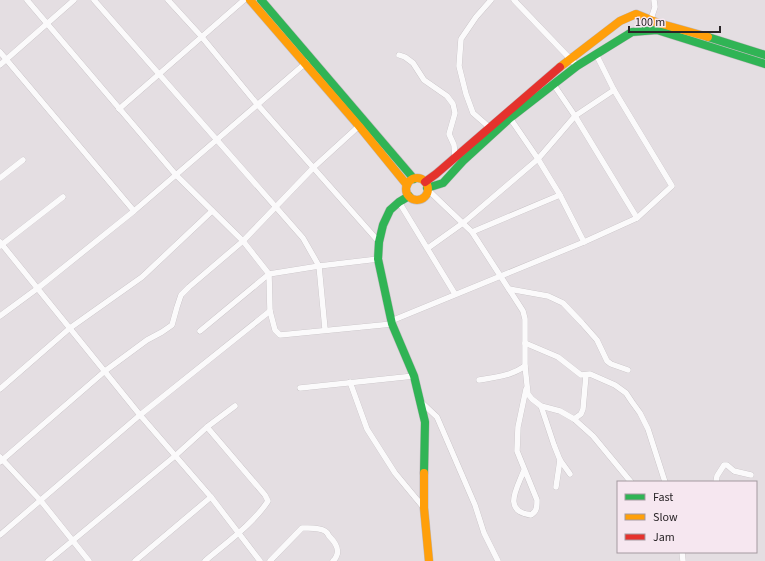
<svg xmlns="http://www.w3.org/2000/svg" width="765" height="561" viewBox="0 0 765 561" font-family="'Source Sans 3',sans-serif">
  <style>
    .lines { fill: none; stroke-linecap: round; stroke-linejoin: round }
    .street-casing { stroke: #bfbabd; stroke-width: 6 }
    .fast-casing { stroke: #bfbabd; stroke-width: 9 }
    .slow-casing { stroke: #bfbabd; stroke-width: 9 }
    .jam-casing { stroke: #bfbabd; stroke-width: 9 }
    .street { stroke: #fbfafb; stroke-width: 5.5 }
    .fast { stroke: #30b455; stroke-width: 8 }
    .slow { stroke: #ff9f0a; stroke-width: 8 }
    .jam { stroke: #e5322d; stroke-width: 8 }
  </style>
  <rect width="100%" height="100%" fill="#e4dee2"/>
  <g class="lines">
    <defs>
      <g id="street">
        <path d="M27,0l149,175 67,66 26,33 1,37 5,19 5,5 112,-11"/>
        <path d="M94,0l209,238 16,28 6,63"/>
        <path d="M168,0l33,36 56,68 122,138"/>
        <path d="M514,0l63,66"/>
        <path d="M651,19l4,-12 -1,-7"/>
        <path d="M0,52l134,159"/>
        <path d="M399,55l6,2 8,6 11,17 23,16 6,8 2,9 -6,21 5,11 1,11"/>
        <path d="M0,65l74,-65"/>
        <path d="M554,85l21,31 62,102"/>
        <path d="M119,109l125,-109"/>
        <path d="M510,118l28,41 22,36 24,47"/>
        <path d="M489,127l-16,-14 -7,-19 -7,-28 2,-27 15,-22 15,-17"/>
        <path d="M0,178l23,-18"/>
        <path d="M427,189l45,43 51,79 2,8v47l3,28 4,5 9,7 19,5 14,8 19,17 38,46"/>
        <path d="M399,202l56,92"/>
        <path d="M472,232l88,-37"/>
        <path d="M0,242l140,173 71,82 49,64"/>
        <path d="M0,246l63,-49"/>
        <path d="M428,248l35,-25 75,-64 37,-43 39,-26"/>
        <path d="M509,289l39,7 15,7 19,20 15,17 10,21 4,3 17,6"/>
        <path d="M0,316l38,-28 96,-77 174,-150"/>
        <path d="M391,321l193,-79 53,-24 35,-32 -58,-96 -18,-36"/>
        <path d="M200,331l69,-57 50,-8 59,-7"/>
        <path d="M525,343l33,14 23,18 9,-1 25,11 11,8 6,9 8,11 8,16 17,53"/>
        <path d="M479,380c17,-3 32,-4 46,-14"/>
        <path d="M350,382l17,47 28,44 29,35"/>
        <path d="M300,388l114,-12"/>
        <path d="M0,389l70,-61 72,-51 70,-66"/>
        <path d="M421,402l16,15 38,88 9,28 14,28"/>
        <path d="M541,406l13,39 6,15 10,14"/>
        <path d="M574,419l7,-5 2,-5 3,-34"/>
        <path d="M0,457l41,44 48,60"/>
        <path d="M0,462l105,-91 42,-31 15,-8 10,-7 5,-18 4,-12 8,-8 54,-46 71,-74 45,-41"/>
        <path d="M524,470c-6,17 -23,41 7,45 6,-4 6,-8 6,-15l-20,-49 1,-24 8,-38"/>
        <path d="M716,482l1,-6 7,-11h3l7,6 17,4"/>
        <path d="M556,487l4,-27"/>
        <path d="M0,535l140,-120 130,-104"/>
        <path d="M682,552l1,9"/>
        <path d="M48,561l127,-105 32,-29 28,-21"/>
        <path d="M135,561l76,-64"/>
        <path d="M205,561c21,-18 48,-37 63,-60l-3,-6 -58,-68"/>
        <path d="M270,561l32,-33c7,0 17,-1 23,3 2,1 3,3 4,5 7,7 13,16 4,25"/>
      </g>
      <g id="fast">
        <path d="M261,0l153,179"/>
        <path d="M708,37l57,18"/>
        <path d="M427,188l16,-5 20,-22 47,-43 67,-52 55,-34 25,-2 108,34"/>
        <path d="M409,196l-10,6 -9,8 -7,15 -4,17 -1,17 14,65 22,52 11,46 -1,51"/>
      </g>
      <g id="slow">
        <path d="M250,0l109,126 48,59"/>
        <path d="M560,67l60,-46 16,-7 22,9 50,14"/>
        <circle cx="417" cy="189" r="11"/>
        <path d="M424,473v35l5,53"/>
      </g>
      <path id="jam" d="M425,182l11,-8 124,-107"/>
    </defs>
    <use href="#street" class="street-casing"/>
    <use href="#fast" class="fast-casing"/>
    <use href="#slow" class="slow-casing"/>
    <use href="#jam" class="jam-casing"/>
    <use href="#street" class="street"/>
    <use href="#fast" class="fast"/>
    <use href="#slow" class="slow"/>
    <use href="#jam" class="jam"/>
  </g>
  <rect x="617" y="481" width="140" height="72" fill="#f6e7f0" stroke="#a499a0"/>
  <rect x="625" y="494" width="20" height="6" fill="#30b455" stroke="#a499a0"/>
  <text x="653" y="501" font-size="12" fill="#2a2528">Fast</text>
  <rect x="625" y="514" width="20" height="6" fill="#ff9f0a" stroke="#a499a0"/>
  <text x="653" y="521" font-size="12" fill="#2a2528">Slow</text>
  <rect x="625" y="534" width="20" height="6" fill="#e5322d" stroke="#a499a0"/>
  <text x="653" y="541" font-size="12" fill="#2a2528">Jam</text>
  <path d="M629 26v6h91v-6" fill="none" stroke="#2a2528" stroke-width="2"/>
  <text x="635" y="26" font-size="12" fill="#2a2528" stroke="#f6e7f0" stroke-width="3" paint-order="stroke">100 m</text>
</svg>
